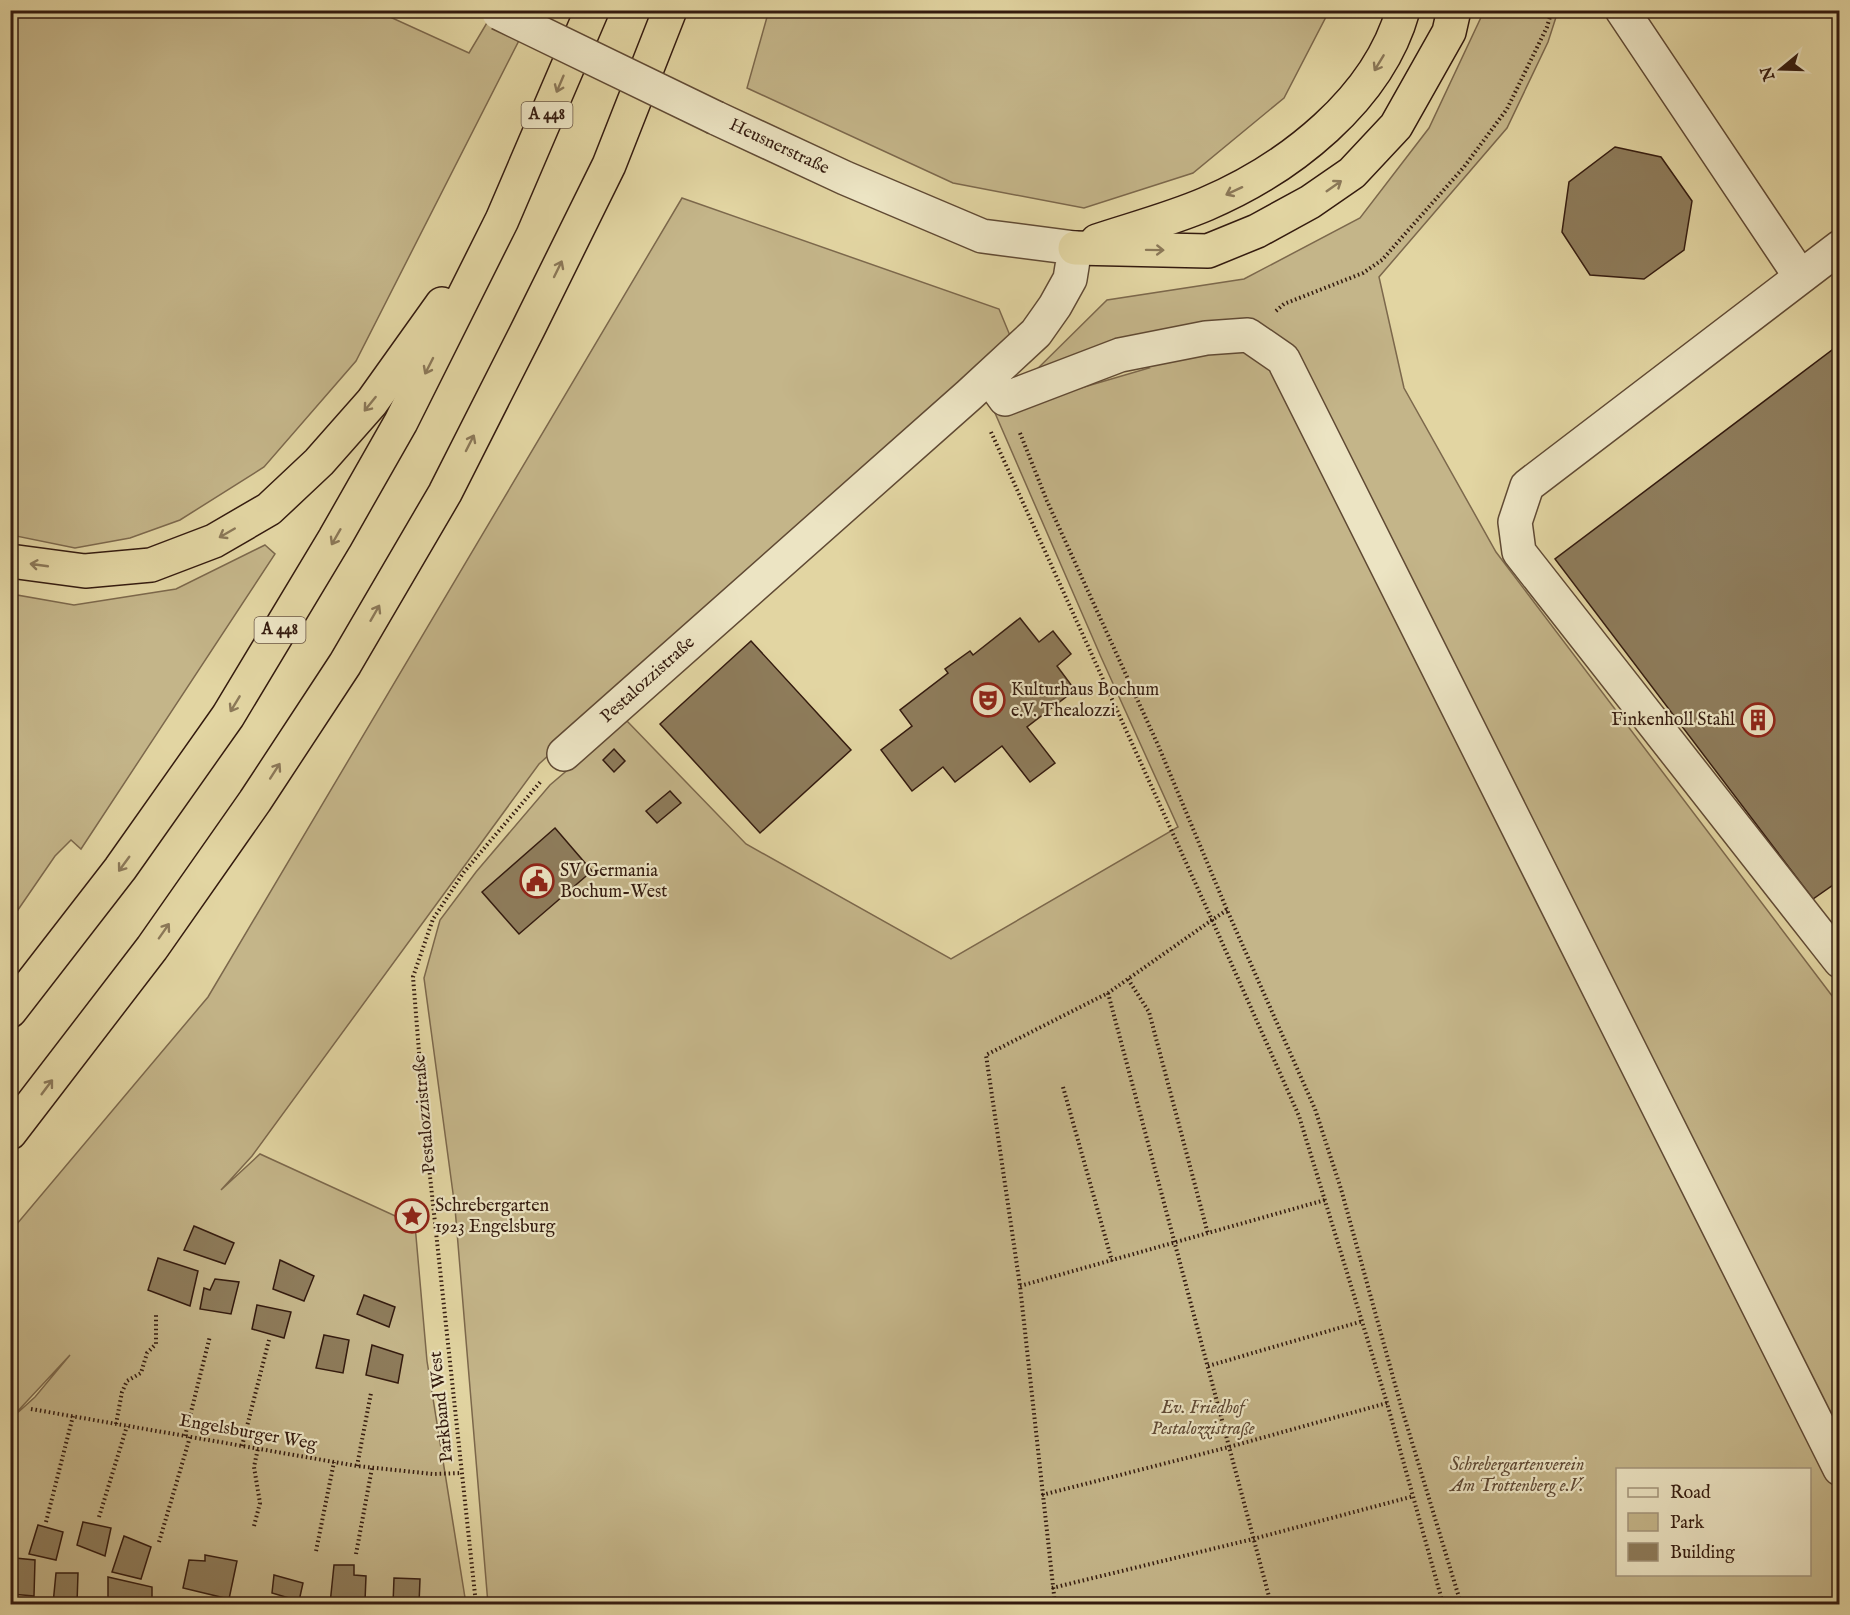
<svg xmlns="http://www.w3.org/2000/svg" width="1850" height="1615" viewBox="0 0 1850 1615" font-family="'IM FELL English',serif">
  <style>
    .green { fill: #c4b589; stroke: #7c684c; stroke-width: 1.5; fill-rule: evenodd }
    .building { fill: #8e7c5b; stroke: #341b0f; stroke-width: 1.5 }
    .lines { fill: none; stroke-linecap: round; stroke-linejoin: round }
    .minor-casing { stroke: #604a34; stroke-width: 36 }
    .highway-casing { stroke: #341b0f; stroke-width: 36 }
    .path { stroke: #341b0f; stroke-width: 4; stroke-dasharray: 1.5 3; stroke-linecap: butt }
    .minor { stroke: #ece4c3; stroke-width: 33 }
    .highway { stroke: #e2d5a2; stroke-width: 33 }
    .minor-bridge-casing { stroke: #604a34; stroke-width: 36; stroke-linecap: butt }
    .minor-bridge { stroke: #ece4c3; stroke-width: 33 }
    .oneway { stroke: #8b7858 }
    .labels { text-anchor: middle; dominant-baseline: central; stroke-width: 4.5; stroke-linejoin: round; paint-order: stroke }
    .shield { fill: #ece4c3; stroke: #6b5745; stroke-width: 1.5 }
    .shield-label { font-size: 16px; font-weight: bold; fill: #341b0f }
    .street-label { font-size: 18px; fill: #341b0f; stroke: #ece4c3 }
    .poi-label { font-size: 18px; fill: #341b0f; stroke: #ece4c3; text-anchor: start }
    .park-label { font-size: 18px; font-style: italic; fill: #5f4934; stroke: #ece4c3 }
  </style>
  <rect width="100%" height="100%" fill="#e2d5a2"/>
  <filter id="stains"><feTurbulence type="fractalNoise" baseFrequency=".00333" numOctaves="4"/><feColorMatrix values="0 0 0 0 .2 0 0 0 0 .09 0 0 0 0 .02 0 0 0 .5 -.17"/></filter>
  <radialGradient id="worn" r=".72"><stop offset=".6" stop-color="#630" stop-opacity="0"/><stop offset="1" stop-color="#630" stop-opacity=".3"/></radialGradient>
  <g class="green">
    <path d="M769,10h560v1l-45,87 -91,75 -109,35 -131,-25 -206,-95z"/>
    <path d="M10,11h367l92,42 25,-42h40l-178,350 -92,106 -84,53 -50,18 -55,10 -64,-13z"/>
    <path d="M1484,11h74l-10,31 -41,86 -128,149 25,111 92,164 343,453v599h-1351l-33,-396 -31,-230 16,-58 36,-48 74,-87 76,-65 120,124 205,115 227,-132 -77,-170 -106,-244 154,-45 -29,-20 -97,35 84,-83 137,-21 116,-61 69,-90zM1618,1470h192v104h-192z"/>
    <path d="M682,198l317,111 12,29 -180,158 -292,268 -287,392 -31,34 39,-36 155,71 12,136 39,243h-455v-373l197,-234zM70,1355l-35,42 -20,18v-1z"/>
    <path d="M265,545l10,9 -194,295 -10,-9 -16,16 -44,64v-326l63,11 102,-16z"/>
  </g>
  <g class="building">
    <path d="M1615,147l46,10 31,44 -8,49 -40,29 -54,-4 -28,-43 7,-50z"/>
    <path d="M1840,344v536l-27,19 -258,-340z"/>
    <path d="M1020,618l19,24 14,-11 18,23 -14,12 18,24 -48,37 28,36 -25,19 -28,-36 -47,36 -12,-15 -31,24 -31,-41 31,-24 -12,-16 48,-37 -3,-4 25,-18 3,4z"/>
    <path d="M751,641l100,109 -91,83 -100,-109z"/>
    <path d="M614,749l11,12 -11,11 -11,-12z"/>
    <path d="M670,791l11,12 -24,20 -11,-12z"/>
    <path d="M555,828l37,43 -73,63 -37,-42z"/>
    <path d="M194,1226l40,17 -9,21 -41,-14z"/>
    <path d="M158,1258l40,13 -8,35 -42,-16z"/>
    <path d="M280,1260l34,16 -10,25 -31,-12z"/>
    <path d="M215,1279l24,3 -8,32 -31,-5 4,-21 6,2z"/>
    <path d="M364,1295l31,12 -6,20 -32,-13z"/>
    <path d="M257,1305l34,7 -7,26 -32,-9z"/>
    <path d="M324,1335l25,5 -6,33 -27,-5z"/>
    <path d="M372,1345l31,10 -5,28 -32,-8z"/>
    <path d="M83,1522l28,6 -6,28 -28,-11z"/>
    <path d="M38,1525l25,7 -7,28 -27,-6z"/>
    <path d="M124,1536l27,11 -10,32 -29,-7z"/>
    <path d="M205,1555l32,6 -8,38 -46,-11 6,-28 16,1z"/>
    <path d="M15,1558l20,2 -1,36 -23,-2z"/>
    <path d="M334,1565h20v10l12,1 -1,25 9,1v2h-44z"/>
    <path d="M56,1573h22l-1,31h-24z"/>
    <path d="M274,1575l29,8 -4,18 -27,-8z"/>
    <path d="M108,1577l44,10v17h-44z"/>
    <path d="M394,1578l26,1 -1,25h-26z"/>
  </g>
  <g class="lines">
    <defs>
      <g id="minor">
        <path d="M1622,10l178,266"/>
        <path d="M1840,247l-313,239 -12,36 4,30 321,409"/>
        <path d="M989,377l16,22 115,-44 86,-17 42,-3 35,24 557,1110"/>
        <path d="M564,754l405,-359 67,-62 19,-27 15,-27 5,-31 -93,-12 -137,-58 -129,-60"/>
      </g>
      <g id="highway">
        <path d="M1097,241c36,-12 74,-22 109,-37 82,-35 172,-104 197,-194"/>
        <path d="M1075,248l133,3 49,-20 53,-29 42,-29 44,-47 53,-94 5,-22"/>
        <path d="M10,561l75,10 66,-6 63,-24 55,-32 50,-47 53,-60 70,-98"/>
        <path d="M10,1011l110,-142 108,-153 107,-178 66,-116 101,-202 90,-210"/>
        <path d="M10,1133l142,-185 103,-147 90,-137 100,-171 84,-166 80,-162 61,-155"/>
      </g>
    </defs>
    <use href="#minor" class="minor-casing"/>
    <use href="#highway" class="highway-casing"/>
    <g class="path">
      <path d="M1276,311l8,-7 79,-31 19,-13 82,-93 43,-58 40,-82 5,-17"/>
      <path d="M991,432l221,488 -104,73 -122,62 34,231 35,318"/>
      <path d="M1020,433l27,68 111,244 69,165 88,199 26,80 60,217 60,198"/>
      <path d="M1227,910l-15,10 87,196 88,287 56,201"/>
      <path d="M1128,979l21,33 59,222"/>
      <path d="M1108,993l163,611"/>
      <path d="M1063,1087l49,174"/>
      <path d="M1020,1286l305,-86"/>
      <path d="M1208,1366l155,-45"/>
      <path d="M31,1409l326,57 76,8 29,-1"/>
      <path d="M116,1424l6,-32 5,-11 14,-8 6,-20 9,-9v-29"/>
      <path d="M185,1436l25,-100"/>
      <path d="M242,1446l27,-106"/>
      <path d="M357,1466l14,-73"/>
      <path d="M1042,1495l187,-48 158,-44"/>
      <path d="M99,1517l28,-91"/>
      <path d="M46,1522l27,-106"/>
      <path d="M254,1526l6,-23 -6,-36 4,-19"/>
      <path d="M159,1542l31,-105"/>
      <path d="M316,1551l18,-89"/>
      <path d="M356,1554l16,-86"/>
      <path d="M1052,1588l201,-49 161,-43"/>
      <path d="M476,1604l-50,-465 -13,-162 20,-58 31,-47 78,-92"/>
    </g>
    <use href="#minor" class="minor"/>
    <use href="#highway" class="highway"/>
    <defs>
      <path id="minor-bridge" d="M499,13l217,105"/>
    </defs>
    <use href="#minor-bridge" class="minor-bridge-casing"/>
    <use href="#minor-bridge" class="minor-bridge"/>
  </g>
  <defs><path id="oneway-shaft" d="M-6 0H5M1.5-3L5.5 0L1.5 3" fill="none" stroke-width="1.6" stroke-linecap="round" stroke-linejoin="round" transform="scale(1.5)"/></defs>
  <g class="oneway">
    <use href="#oneway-shaft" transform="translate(1379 63) rotate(121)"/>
    <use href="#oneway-shaft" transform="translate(560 84) rotate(113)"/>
    <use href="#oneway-shaft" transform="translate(1334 186) rotate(-35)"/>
    <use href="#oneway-shaft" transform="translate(1234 191) rotate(155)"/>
    <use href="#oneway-shaft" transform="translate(1155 250) rotate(1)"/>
    <use href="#oneway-shaft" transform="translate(558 269) rotate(-64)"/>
    <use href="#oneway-shaft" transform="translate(429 366) rotate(117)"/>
    <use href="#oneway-shaft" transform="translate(370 404) rotate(129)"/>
    <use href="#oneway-shaft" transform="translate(470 443) rotate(-63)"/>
    <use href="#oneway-shaft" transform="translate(227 533) rotate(150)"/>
    <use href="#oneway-shaft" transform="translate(336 537) rotate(120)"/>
    <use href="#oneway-shaft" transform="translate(39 565) rotate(-172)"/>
    <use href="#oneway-shaft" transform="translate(375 613) rotate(-60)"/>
    <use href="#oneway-shaft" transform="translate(235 704) rotate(121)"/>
    <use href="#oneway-shaft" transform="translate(275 771) rotate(-57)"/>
    <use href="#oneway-shaft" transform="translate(124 864) rotate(126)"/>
    <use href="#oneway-shaft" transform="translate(164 931) rotate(-55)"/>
    <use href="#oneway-shaft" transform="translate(47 1087) rotate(-53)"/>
  </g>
  <defs>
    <symbol id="theatre-ring" viewBox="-11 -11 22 22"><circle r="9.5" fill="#ece4c3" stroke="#8f2418" stroke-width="1.5"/><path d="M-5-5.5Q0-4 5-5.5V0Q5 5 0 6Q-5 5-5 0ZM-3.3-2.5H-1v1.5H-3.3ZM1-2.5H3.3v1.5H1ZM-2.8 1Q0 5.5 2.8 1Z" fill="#8f2418"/></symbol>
    <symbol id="building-ring" viewBox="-11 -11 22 22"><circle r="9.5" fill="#ece4c3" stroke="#8f2418" stroke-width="1.5"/><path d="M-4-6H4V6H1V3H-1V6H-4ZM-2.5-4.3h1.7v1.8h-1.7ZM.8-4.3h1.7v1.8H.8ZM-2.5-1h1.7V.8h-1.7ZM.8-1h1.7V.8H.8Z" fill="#8f2418"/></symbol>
    <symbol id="civic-ring" viewBox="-11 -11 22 22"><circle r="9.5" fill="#ece4c3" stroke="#8f2418" stroke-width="1.5"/><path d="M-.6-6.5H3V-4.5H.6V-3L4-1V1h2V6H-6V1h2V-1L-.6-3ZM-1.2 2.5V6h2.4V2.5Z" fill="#8f2418"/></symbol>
    <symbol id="sight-ring" viewBox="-11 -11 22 22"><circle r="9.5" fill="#ece4c3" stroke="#8f2418" stroke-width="1.5"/><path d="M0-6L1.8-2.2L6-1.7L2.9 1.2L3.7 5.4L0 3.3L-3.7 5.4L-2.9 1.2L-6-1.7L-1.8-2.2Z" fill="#8f2418"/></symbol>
  </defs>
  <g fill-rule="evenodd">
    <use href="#theatre-ring" x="969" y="681" width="38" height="38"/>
    <use href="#building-ring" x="1739" y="701" width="38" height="38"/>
    <use href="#civic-ring" x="518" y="862" width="38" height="38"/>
    <use href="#sight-ring" x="393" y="1197" width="38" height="38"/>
  </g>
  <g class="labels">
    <g class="shield">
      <rect x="521.5" y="102" width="51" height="26" rx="4.5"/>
      <rect x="254.5" y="617" width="51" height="26" rx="4.5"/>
    </g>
    <g class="shield-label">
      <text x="547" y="115">A 448</text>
      <text x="280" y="630">A 448</text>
    </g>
    <g class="street-label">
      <text transform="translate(779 147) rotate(25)">Heusnerstraße</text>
      <text transform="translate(648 680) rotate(-42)">Pestalozzistraße</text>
      <text transform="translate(425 1114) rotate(-95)">Pestalozzistraße</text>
      <text transform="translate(442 1407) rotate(-96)">Parkband West</text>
      <text transform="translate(248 1433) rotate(10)">Engelsburger Weg</text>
    </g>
    <g class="poi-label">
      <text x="1011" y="690">Kulturhaus Bochum<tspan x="1011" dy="21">e.V. Thealozzi</tspan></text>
      <text x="1735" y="720" text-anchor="end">Finkenholl Stahl</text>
      <text x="560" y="871">SV Germania<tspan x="560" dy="21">Bochum-West</tspan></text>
      <text x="435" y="1206">Schrebergarten<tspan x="435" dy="21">1923 Engelsburg</tspan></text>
    </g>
    <g class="park-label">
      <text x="1203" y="1408">Ev. Friedhof<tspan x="1203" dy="21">Pestalozzistraße</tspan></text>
      <text x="1517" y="1465">Schrebergartenverein<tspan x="1517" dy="21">Am Trottenberg e.V.</tspan></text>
    </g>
  </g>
  <rect width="1850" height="1615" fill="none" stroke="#e2d5a2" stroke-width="36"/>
  <rect x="12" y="12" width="1826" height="1591" fill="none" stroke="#341b0f" stroke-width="3"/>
  <rect x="18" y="18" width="1814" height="1579" fill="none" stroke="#341b0f" stroke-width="1.5"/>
  <rect x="1616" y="1468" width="195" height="108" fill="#ece4c3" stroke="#a2947b" stroke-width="1.5"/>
  <rect x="1628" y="1488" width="30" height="9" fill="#ece4c3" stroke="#a2947b" stroke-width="1.5"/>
  <text x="1670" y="1498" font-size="18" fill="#341b0f">Road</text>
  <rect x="1628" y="1513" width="30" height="18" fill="#c4b589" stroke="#a2947b" stroke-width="1.5"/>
  <text x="1670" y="1528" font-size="18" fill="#341b0f">Park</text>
  <rect x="1628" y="1543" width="30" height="18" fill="#8e7c5b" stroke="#a2947b" stroke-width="1.5"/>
  <text x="1670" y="1558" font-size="18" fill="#341b0f">Building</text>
  <g transform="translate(1781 69) rotate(251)" stroke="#ece4c3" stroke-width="4.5" paint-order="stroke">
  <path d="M0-4.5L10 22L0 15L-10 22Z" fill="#341b0f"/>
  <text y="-9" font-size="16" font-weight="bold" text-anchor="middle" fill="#341b0f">N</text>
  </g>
  <rect width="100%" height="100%" filter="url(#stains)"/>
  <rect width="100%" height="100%" fill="url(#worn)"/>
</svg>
